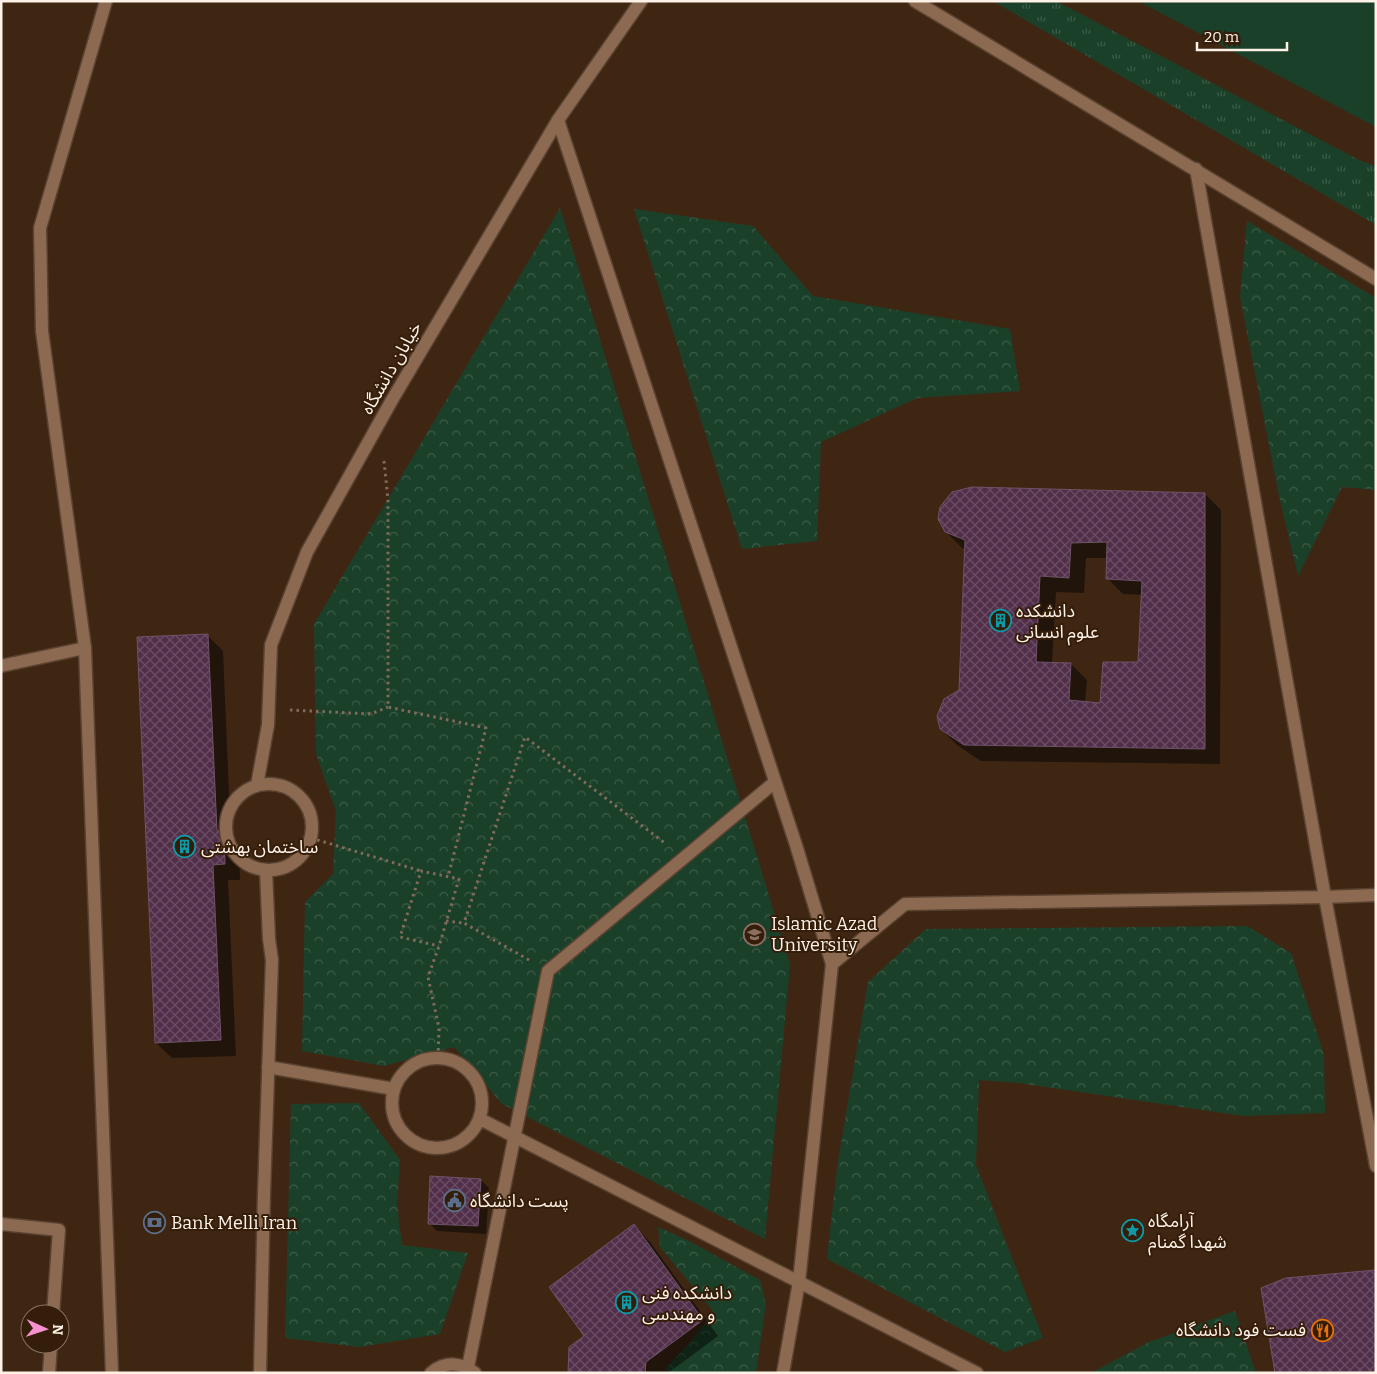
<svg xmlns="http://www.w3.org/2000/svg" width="1377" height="1374" viewBox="0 0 1377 1374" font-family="Bitter,'Noto Sans Arabic',serif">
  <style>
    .grass { fill: url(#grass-tufts) }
    .forest { fill: url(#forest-crowns) }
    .pitch { fill: #1b4029 }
    .shadow { fill: #0007; fill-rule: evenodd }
    .building { fill: url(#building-cross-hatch); stroke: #6e5369; fill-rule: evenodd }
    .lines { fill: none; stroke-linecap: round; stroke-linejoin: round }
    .service-casing { stroke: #5a4231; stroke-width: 15 }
    .minor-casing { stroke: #5a4231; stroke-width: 15 }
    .path { stroke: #806b5b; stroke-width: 3; stroke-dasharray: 2.5 4; stroke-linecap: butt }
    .service { stroke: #8c6a51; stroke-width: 12 }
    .minor { stroke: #8c6a51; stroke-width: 12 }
    .labels { text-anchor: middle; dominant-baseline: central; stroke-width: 4; stroke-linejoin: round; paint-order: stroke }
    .street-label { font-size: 18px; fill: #fef1e7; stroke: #341d09 }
    .poi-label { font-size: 18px; fill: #fef1e7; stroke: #341d09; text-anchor: start }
  </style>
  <defs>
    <pattern id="grass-tufts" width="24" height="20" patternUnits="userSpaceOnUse" patternTransform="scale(1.25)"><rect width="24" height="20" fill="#1b4029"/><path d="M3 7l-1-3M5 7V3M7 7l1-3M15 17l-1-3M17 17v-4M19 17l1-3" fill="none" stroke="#3d5c48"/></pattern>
    <pattern id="forest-crowns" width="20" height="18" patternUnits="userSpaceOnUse" patternTransform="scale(1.25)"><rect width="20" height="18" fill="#1b4029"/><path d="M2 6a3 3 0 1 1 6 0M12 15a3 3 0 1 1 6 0" fill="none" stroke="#3d5c48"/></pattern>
    <pattern id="building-cross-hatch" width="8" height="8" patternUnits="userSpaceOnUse" patternTransform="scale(1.25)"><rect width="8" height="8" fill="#512f4a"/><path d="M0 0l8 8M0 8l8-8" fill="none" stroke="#6b4e64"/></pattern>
  </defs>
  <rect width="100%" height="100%" fill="#3f2613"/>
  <path class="grass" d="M993,1h63l303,159 17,6v59z"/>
  <g class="forest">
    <path d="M560,208l230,757 -25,274 -263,-135 -48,-57 -70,19 -82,-15 3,-149 28,-28 3,-63 -20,-57 -2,-130z"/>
    <path d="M634,209l119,17 60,70 197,33 10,62 -103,7 -96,44 -4,99 -75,8z"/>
    <path d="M1247,221l129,77v192l-34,-3 -44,89 -19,-80 -39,-199z"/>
    <path d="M1247,926l44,27 33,102 1,58 -82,3 -224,-33 -40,-3 -3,85 67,173 -38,14 -178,-93 10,-91 31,-186 58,-53z"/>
    <path d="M359,1103l41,57 -3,44 5,41 66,8 -28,81 -81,13 -74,-9 6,-234z"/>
    <path d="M658,1227l31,14 71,39 6,24 -10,69h-89l-1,-5 27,-29 20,-28 -53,-64z"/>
    <path d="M1235,1311l21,62h-165l58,-31z"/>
  </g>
  <path class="pitch" d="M1138,1h238v126z"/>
  <g class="shadow">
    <path d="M1205,494l16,16 -1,254 -239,-3 -24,-16 -16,-16 20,-38 5,-142 -4,-1 -16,-16zM1086,558h22v21l15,15 20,1 -4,68 -37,41 -17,-1 2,-23 -16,-16 -19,-1 4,-71 28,1z"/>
    <path d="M207,635l16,16 8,189 8,7 1,33h-12l8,176 -64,2 -16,-15z"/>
    <path d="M481,1180l8,8 -3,46 -49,-3 -8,-8z"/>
    <path d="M634,1226l16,16 68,94 -50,37h-99z"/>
    <path d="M1376,1271v102h-100z"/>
  </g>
  <g class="building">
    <path d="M972,487l233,6v256l-241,-4 -24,-16 -3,-13 7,-17 15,-9 6,-150 -20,-8 -7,-13 2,-12 12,-15zM1107,542l-1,37 36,2 -4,81h-35l-3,41 -31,-3 2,-37 -35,-1 4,-86 29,2 2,-35z"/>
    <path d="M208,634l9,197 7,-1 1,34 -12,1 8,175 -66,3 -18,-406z"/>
    <path d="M430,1176l51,3 -3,47 -50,-2z"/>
    <path d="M634,1224l69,96 -57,42 -1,11h-77l1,-26 15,-11 -35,-49z"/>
    <path d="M1376,1270v102l-101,1 -14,-85 25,-10z"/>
  </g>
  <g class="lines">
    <defs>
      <g id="service">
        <path d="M915,1l461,278"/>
        <path d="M558,120l238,725 36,119 -33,318 -16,91"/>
        <path d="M1196,169l129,728 51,269"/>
        <path d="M1,666l84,-18"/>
        <circle cx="269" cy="827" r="43"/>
        <path d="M257,785l11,-60 3,-80 36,-93 85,-152 166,-280 83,-119"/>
        <path d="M832,964l73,-60 420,-7 51,-2"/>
        <circle cx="437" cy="1103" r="45"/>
        <path d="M268,1067l126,22"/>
        <path d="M480,1119l497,254"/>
        <path d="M1,1224l58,6 -6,84"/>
        <path d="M468,1367l80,-396 227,-189"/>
        <path d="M49,1373l2,-29"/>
        <path d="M260,1373l4,-180 8,-233 -3,-21 -3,-68"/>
        <path d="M431,1373c14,-12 30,-11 44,0"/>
      </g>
      <path id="minor" d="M106,1l-66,227 2,103 43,317 27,725"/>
    </defs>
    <use href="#service" class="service-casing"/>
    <use href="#minor" class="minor-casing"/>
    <g class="path">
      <path d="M384,461l4,39v207l98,21 -38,149"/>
      <path d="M290,710l81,4 17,-7"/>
      <path d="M311,838l110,33"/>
      <path d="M446,921l18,2"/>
      <path d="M529,960l-65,-37 61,-186 141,107"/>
      <path d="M438,1057l1,-29 -11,-51 11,-31 20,-67 -38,-8 -21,66 39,9"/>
    </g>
    <use href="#service" class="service"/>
    <use href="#minor" class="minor"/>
  </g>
  <defs>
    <symbol id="building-ring" viewBox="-11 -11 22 22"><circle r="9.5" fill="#341d09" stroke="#0f9aa8" stroke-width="1.5"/><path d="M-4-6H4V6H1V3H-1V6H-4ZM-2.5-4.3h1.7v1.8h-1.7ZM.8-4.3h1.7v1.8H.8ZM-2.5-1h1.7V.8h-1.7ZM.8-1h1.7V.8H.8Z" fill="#0f9aa8"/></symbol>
    <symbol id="university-ring" viewBox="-11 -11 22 22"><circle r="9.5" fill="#341d09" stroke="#8d6e63" stroke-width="1.5"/><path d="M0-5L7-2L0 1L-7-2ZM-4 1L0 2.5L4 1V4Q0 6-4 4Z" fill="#8d6e63"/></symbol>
    <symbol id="civic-ring" viewBox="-11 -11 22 22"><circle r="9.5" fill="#341d09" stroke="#5c6f8a" stroke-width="1.5"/><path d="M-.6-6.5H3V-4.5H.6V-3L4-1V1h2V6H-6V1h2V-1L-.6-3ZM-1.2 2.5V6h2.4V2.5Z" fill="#5c6f8a"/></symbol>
    <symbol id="bank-ring" viewBox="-11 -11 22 22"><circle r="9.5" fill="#341d09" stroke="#5c6f8a" stroke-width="1.5"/><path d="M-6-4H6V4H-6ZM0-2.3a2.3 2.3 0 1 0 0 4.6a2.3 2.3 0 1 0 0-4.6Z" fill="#5c6f8a"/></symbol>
    <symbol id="sight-ring" viewBox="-11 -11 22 22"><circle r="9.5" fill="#341d09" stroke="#0f9aa8" stroke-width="1.5"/><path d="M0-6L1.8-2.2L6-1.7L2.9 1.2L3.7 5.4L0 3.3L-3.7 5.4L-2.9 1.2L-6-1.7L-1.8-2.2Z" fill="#0f9aa8"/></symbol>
    <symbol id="restaurant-ring" viewBox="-11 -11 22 22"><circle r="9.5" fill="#341d09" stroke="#e8710a" stroke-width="1.5"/><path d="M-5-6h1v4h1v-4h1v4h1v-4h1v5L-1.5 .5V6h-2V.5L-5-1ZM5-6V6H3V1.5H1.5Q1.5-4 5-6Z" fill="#e8710a"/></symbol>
  </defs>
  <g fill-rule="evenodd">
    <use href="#building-ring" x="988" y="608" width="25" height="25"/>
    <use href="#building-ring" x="172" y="834" width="25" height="25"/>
    <use href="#university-ring" x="742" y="922" width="25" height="25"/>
    <use href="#civic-ring" x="442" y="1188" width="25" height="25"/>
    <use href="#bank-ring" x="142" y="1210" width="25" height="25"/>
    <use href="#sight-ring" x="1120" y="1218" width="25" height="25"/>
    <use href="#building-ring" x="614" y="1290" width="25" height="25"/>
    <use href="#restaurant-ring" x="1310" y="1318" width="25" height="25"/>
  </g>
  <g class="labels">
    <g class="street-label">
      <text transform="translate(391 368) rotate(-60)">خیابان دانشگاه</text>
    </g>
    <g class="poi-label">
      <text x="1016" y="611">دانشکده<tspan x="1016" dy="21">علوم انسانی</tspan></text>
      <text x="201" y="847">ساختمان بهشتی</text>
      <text x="771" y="924">Islamic Azad<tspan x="771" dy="21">University</tspan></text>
      <text x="470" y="1201">پست دانشگاه</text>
      <text x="1148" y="1221">آرامگاه<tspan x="1148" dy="21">شهدا گمنام</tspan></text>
      <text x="171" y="1223">Bank Melli Iran</text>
      <text x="642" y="1293">دانشکده فنی<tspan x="642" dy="21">و مهندسی</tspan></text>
      <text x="1306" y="1330" text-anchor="end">فست فود دانشگاه</text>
    </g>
  </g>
  <rect width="1377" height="1374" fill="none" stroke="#fef1e7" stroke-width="5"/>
  <g transform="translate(45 1329) rotate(93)"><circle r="24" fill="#341d09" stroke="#857262"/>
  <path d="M0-4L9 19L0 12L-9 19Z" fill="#f690cf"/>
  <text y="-8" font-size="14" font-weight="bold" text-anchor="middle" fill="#fef1e7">N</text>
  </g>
  <path d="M1197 42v8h90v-8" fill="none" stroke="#fef1e7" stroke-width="2.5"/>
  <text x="1204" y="42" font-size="15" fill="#fef1e7" stroke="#341d09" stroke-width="4" paint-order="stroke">20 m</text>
</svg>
